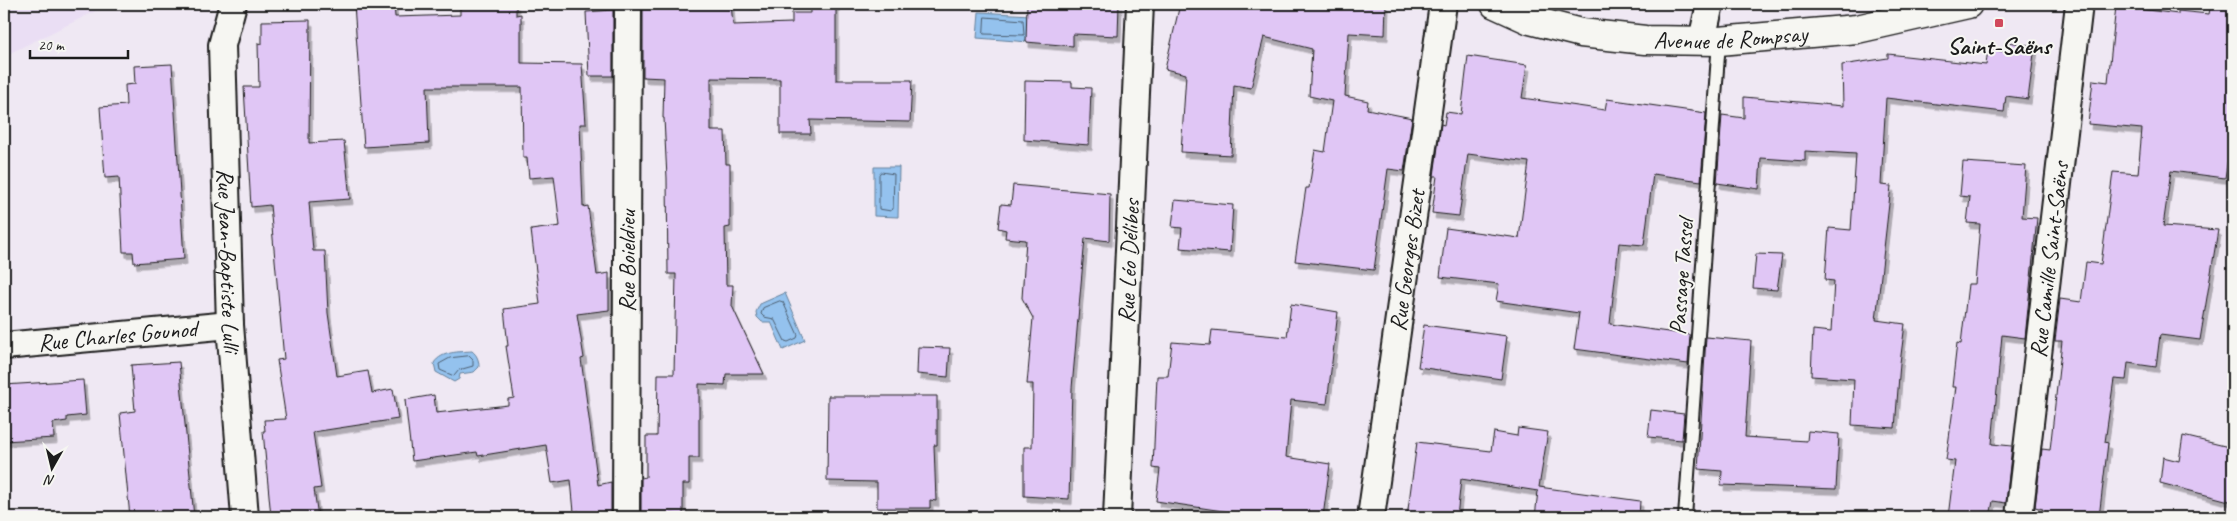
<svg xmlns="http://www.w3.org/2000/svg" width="2237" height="521" viewBox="0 0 2237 521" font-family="Caveat,sans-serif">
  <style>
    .built { fill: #eadef4 }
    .water { fill: #94c2ee; stroke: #64809a }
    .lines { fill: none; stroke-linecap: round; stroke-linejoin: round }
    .shore { stroke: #4c5e70; stroke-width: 1 }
    .building { fill: #e0c6f5; stroke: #1c1c1c; filter: url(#shadow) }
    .service-casing { stroke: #1c1c1c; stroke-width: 16 }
    .minor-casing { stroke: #1c1c1c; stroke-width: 30 }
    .tertiary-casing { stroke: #1c1c1c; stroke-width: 31 }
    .service { stroke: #f6f6f2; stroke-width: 12 }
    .minor { stroke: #f6f6f2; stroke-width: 26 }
    .tertiary { stroke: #f6f6f2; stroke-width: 28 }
    .poi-dot { fill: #d1495b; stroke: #f6f6f2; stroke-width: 2 }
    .labels { text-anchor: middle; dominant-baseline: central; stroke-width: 4; stroke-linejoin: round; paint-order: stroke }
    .street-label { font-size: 24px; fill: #1c1c1c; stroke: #f6f6f2 }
    .poi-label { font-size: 24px; font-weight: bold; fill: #1c1c1c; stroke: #f6f6f2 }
  </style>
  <defs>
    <filter id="shadow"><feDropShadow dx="3" dy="5.5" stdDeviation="0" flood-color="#0004"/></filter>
  </defs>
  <rect width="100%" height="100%" fill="#efe8f3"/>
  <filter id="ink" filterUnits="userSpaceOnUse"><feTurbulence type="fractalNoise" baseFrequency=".02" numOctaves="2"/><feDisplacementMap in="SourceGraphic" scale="10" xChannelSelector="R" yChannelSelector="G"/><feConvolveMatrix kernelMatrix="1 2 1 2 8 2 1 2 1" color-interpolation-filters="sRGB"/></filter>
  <g filter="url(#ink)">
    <path class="built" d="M4,4h106l-106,52z"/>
    <g class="water">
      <path d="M979,12l51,3 -1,27 -52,-4z"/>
      <path d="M874,167h25l-1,50 -24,-1z"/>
      <path d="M785,293l20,47 -22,10 -12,-28h-9l-5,-5 -1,-5 4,-8z"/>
      <path d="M472,351c5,4 7,9 7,16l-5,5 -14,2 -1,5 -5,3 -18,-10 -2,-9c8,-12 25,-11 38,-12z"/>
      <path d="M928,513l43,1v3h-44z"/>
    </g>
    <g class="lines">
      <g class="shore">
        <path d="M985,17l38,3 1,15 -40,-1z"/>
        <path d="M881,172l13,2 -1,35 -2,2 -12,-2v-34z"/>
        <path d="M780,301l3,1 15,33 -1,3 -9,4 -3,-1 -11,-22 -10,-2 -3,-3 2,-6z"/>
        <path d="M469,356l4,4v6l-14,4 -5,6 -14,-6 -1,-6 11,-6z"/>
      </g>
    </g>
    <g class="building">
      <path d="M354,4h40l1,13 65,-2v-11h56v11l5,-1v49l61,1 4,60h-6l3,83 5,-1 9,69 12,-2v37l-32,4 7,44 -3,1 17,126 13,-3v35h-32v-6l-5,1 -3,-32 -19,3 -6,-38 -68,11 -1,-4 -65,9 -7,-61 29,-5 2,18 72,-8v-6l6,-1 -8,-52h2l-4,-37 36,-5 -9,-74 29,-4 -6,-50 -25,2 -2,-20h-4l-1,-71h-95l2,56 -65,4z"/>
      <path d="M650,4h81l2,21 59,-2v-10h18v-9h26v76h76l-2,42 -100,-2 1,14h-31v-55l-69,-1v53h14l1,33h4v63l-5,1 1,57h7l-1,21 32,68h-38l-1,11 -26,-1v74h-10v26h-6v31l-12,-1v3h-30v-39l5,-1v-41h11l1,-62h16l2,-100h-8l-1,-96 -3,-60h-1l1,-40 -21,-1v-68h7z"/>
      <path d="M1027,4h92l-1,32 -45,-2v12l-47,-4z"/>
      <path d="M1180,4h206l-1,31 -36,-2 -4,63 23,5 -1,8 45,9 -8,53 -16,-2 -14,101 -79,-9 11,-73h3l6,-38 10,2 7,-51 -23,-5 3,-47 -48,-12 -13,51 -17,-3 -3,70 -50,-3 5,-78 -21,-5z"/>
      <path d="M2211,4h22v120l-8,54 -54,-7 -8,55 55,4 -18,110 -40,-5 -4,32 -28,-4 -2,17 -12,-1 -9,63 3,1 -9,74h-57l1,-8 -8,-2 7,-58 8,1 12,-109h-7l5,-42 21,3 5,-40 15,2 12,-92 25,2 4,-45 -54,-5 5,-44 15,2 8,-76 62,8v-3l31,3z"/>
      <path d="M613,10v66h-24l-3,-64z"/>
      <path d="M310,20l-1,123 35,-2 6,58 -41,3 4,49h12l3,62 9,63 31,-5 4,22 21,-4 5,30 -85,13 8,56 -7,1 4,28h-47l-8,-86h2l-1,-11 22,-1 -9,-59 7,-1 -14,-154 -19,2 -7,-120h15l-1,-44 4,1v-23z"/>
      <path d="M2008,42l27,4 -7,53 -22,-3 -2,16 -118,-14 -5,87 10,1 -15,134 29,4 -5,39 -5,65 -43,-3 2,-46 -43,-3 2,-46 18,2 3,-51 -9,-1 4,-52 22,2 5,-76 -51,-3v10l-44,-3 -2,31 -42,-6 5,-68 22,3v-21l99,9 -1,-41 46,-7v-4l98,11 2,-16 19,3z"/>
      <path d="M1468,56l59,9 -5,33 83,12 2,-11 99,14 -5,68 -48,-7 -9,71 -25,-2 -9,81 80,11 -2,29 -114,-15 5,-36 -83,-12 3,-17 -59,-7 6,-49 73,10 10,-76 -61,-8 -9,62 -27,-3 5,-37h-3l7,-52 3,1 2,-13 15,2z"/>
      <path d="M172,64l12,195 -50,4 -1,-11h-10l-4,-75 -14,1 -5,-71 26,-2 -1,-20 10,-1 -1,-18z"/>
      <path d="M1025,81l47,1v5l19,1 -2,57 -65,-5z"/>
      <path d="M1963,162l63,4 -4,51 15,1 -12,120 -23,-3 -10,109 20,2 -6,57 -13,-2 -3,16h-42l7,-56 -9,-1 10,-73h-4l5,-44 4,1 7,-60h7l5,-60 -13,-1 3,-26 -10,-1z"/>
      <path d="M1013,185l97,9 -1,47 -24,-3 -13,150 -3,111 -45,-3v-49h8l1,-63h-6l6,-66 -11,-20 4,-58 -21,-2 1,-8 -8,-2 3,-24 10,1z"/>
      <path d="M1175,200l58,5 -3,47 -50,-4 2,-20 -10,-1z"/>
      <path d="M1756,254l26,1 -5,35 -24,-2z"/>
      <path d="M1291,304l47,8 -11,92 -36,-4 -5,57 44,7 -7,53h-60l-107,-16 4,-32 -7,-1 4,-92h11l4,-34 38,3 2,-15 75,7z"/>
      <path d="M1424,325l83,11 -6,43 -83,-12z"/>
      <path d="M1706,337l45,4 -6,96 62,4 1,-10 31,3 -3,55 -115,-4 1,-14 -24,-2z"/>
      <path d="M918,347l32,1 -2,29 -31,-3z"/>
      <path d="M179,362l15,155h-64l-10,-104 15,-2 -4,-46z"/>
      <path d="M83,380l3,35 -19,2v4l-14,2 1,15 -50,3v-56z"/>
      <path d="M828,396h109v49h-3l2,56 -6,-1v8h-53v-26l-50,-1z"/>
      <path d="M1651,410l33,4 -2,26 -34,-3z"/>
      <path d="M1518,428l30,4 -9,55 101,14 -1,16h-104l3,-26 -77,-12 -4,38h-50l10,-75 74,9 3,-19 23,4z"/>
      <path d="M2183,436l50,12v54l-73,-19 3,-26 16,4z"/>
    </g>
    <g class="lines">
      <defs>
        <path id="service" d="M1685,517l34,-476"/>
        <g id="minor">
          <path id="s1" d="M233,4l-11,41 8,280 15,192"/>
          <path d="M1702,40l8,-36"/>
          <path id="s2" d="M4,346l226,-21"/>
          <path id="s3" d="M626,517l2,-513"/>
          <path id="s4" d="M1117,517l23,-513"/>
          <path id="s5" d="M1371,517l72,-513"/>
          <path id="s6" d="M2019,517l60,-513"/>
        </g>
        <g id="tertiary">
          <path id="s7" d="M1495,4l35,16 51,13 64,7 74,1 138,-12 111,-25"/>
        </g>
      </defs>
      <use href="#service" class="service-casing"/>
      <use href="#minor" class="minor-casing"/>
      <use href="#tertiary" class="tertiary-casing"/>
      <use href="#service" class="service"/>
      <use href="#minor" class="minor"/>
      <use href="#tertiary" class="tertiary"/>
    </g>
  </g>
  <rect class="poi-dot" x="1994" y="18" width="10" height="10" rx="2.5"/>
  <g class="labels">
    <g class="street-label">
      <text stroke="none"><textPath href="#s7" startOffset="241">Avenue de Rompsay</textPath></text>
      <text stroke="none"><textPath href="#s1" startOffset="258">Rue Jean-Baptiste Lulli</textPath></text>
      <text stroke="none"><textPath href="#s3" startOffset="256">Rue Boieldieu</textPath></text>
      <text stroke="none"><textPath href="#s4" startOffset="256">Rue Léo Délibes</textPath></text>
      <text stroke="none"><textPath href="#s5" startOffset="259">Rue Georges Bizet</textPath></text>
      <text stroke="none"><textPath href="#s6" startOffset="259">Rue Camille Saint-Saëns</textPath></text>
      <text transform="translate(1681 277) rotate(-86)">Passage Tassel</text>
      <text stroke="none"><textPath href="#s2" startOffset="114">Rue Charles Gounod</textPath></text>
    </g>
    <g class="poi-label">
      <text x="1999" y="46">Saint-Saëns</text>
    </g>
  </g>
  <rect width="2237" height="521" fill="none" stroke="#f6f6f2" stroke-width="20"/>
  <rect x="10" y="10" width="2217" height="501" fill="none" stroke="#1c1c1c" stroke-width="2" filter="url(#ink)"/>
  <g transform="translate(52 468) rotate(188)" stroke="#f6f6f2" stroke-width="4" paint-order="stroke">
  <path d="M0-4L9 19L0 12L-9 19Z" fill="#1c1c1c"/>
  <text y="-8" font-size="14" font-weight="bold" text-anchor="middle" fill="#1c1c1c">N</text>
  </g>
  <path d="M30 50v8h98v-8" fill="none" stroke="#1c1c1c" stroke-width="2.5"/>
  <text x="38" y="50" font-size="15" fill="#1c1c1c" stroke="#f6f6f2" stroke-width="4" paint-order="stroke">20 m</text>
</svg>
